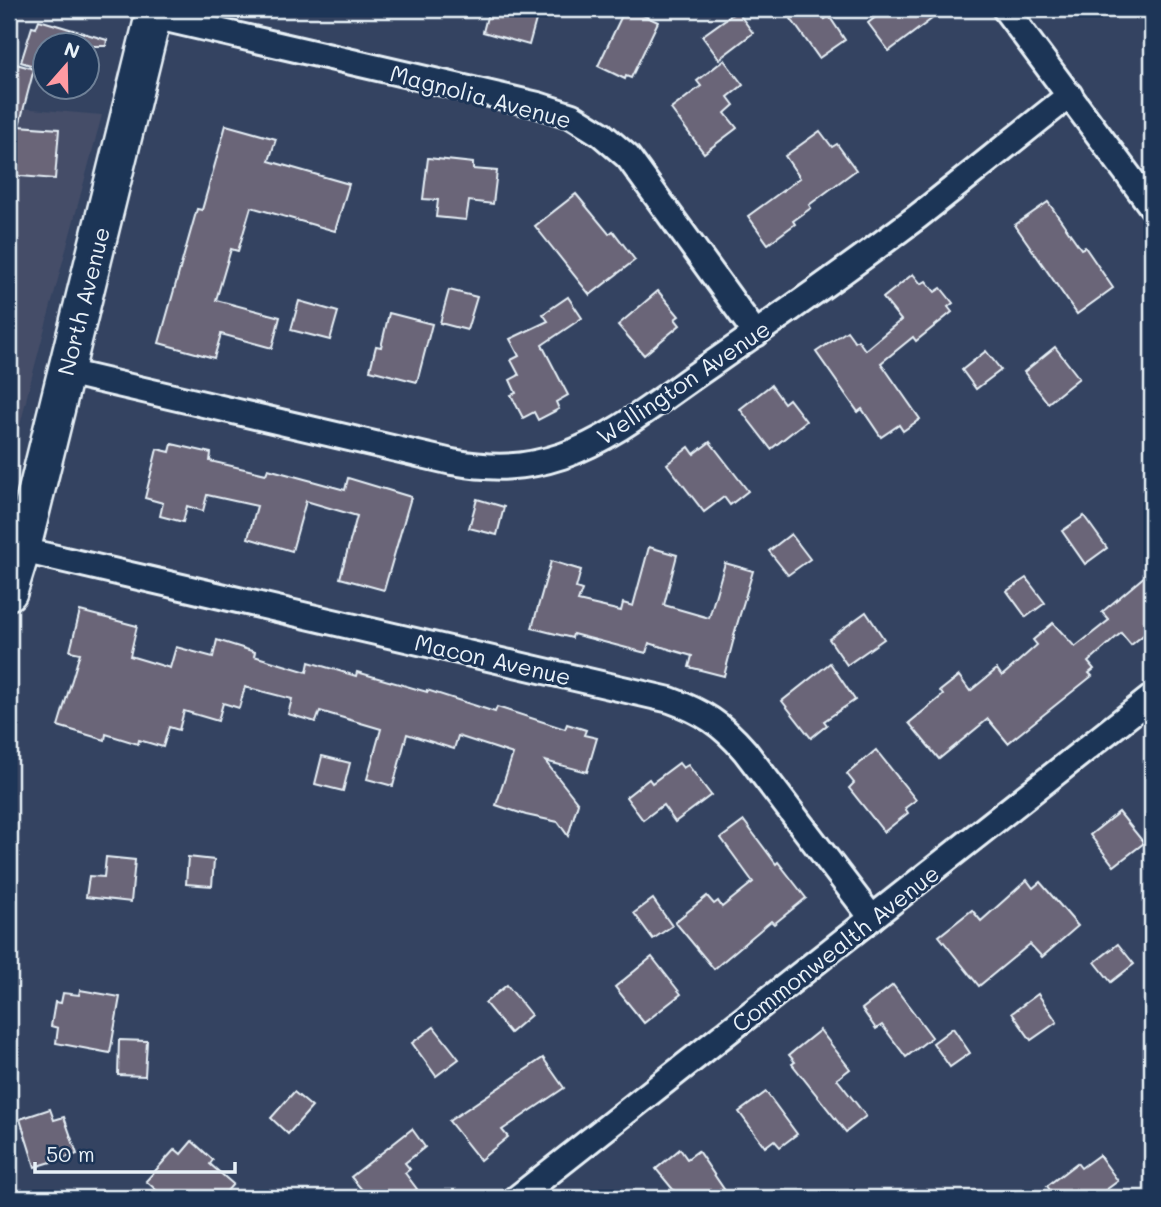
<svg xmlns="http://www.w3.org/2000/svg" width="1161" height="1207" viewBox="0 0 1161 1207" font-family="Mali,sans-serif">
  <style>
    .built { fill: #444d68 }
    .building { fill: #6a6578; stroke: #e8f1f8; stroke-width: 2 }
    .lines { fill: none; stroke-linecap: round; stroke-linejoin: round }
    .minor-casing { stroke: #e8f1f8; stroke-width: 30 }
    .secondary-casing { stroke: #e8f1f8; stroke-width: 40 }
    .minor { stroke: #1d3557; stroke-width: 24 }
    .secondary { stroke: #1d3557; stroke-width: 35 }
    .labels { text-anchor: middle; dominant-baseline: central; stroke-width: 6; stroke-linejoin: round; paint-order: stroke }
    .street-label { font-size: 23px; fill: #e8f1f8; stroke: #1d3557 }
  </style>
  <rect width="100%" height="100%" fill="#344361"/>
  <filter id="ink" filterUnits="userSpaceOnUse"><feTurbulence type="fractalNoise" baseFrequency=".0143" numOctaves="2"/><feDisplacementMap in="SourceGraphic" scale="14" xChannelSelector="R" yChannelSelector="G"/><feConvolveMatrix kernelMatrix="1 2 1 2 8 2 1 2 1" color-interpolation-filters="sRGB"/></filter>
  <g filter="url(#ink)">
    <path class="built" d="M9,107l93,8 -72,269 -21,88z"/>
    <g class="building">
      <path d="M489,9h50l-10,36 -46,-13z"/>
      <path d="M625,9h5l28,13 -27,56 -5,-2 -1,3 -27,-13z"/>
      <path d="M784,9h34l7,10 4,-3 16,24 -26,18z"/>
      <path d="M886,9h59l-56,42 -21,-28z"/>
      <path d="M737,11l16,22 -34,26 -17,-23z"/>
      <path d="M39,20l68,20 -1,6h-60v13l-3,10 -22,-7 11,-35 4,1z"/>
      <path d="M724,60l19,25 -15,12 6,8 -9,8 12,15 -33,25 -33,-44 30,-23 -4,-5z"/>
      <path d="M9,62l25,7 -15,57 40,3 -4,50 -46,-4z"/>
      <path d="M226,125l50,14 -7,22 80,23 -14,47 -84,-24 -13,44 -7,-2 -15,51 64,17 -8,31 -51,-14 -7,24 -55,-15 38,-134 5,1z"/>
      <path d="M820,131l12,16 5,-3 19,26 -47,35 2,3 -18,13 2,3 -27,20 -20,-28 52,-38 -15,-22z"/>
      <path d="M428,158l45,5v6l24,2 -4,33 -24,-3 -3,19 -30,-3 2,-17 -15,-1z"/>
      <path d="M576,194l33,40 4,-3 22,29 -45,35 -55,-69z"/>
      <path d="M1048,202l33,47 4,-2 28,41 -36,26 -62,-89z"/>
      <path d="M913,274l8,10 5,-3 9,11 6,-4 12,15 -5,4 4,5 -36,29 -3,-4 -32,26 39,56 -17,12 -4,-6 -18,12 -19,-28 -4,3 -42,-60 31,-21 8,11 3,-2 7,10 36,-30 -18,-22z"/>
      <path d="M449,290l28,7 -10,33 -27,-7z"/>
      <path d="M658,291l21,25 -4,3 5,6 -36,30 -26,-30z"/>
      <path d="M568,297l14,21 -40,27 26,50 -12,7 3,7 -21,11 -4,-8 -11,6 -12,-23 5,-2 -6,-13 9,-5 -8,-15 8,-4 -9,-17 38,-18 -5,-7z"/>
      <path d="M299,301l39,11 -8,28 -39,-10z"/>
      <path d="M389,313l43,11 -15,58 -47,-12 6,-24 5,1z"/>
      <path d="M1055,347l24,31 -31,25 -24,-31z"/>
      <path d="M986,351l15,19 -25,19 -14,-19z"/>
      <path d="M771,385l13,18 5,-4 17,22 -35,28 -31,-40z"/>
      <path d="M710,442l38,49 -18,14 -6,-8 -20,15 -37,-48 22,-17 5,7z"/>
      <path d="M172,444l39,9 -1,8 56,13 2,-5 77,21 3,-12 63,19 -27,93 -44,-12 17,-62 -51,-15 -14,50 -44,-13 9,-32 -50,-11 -4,16 -16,-5 -4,16 -23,-6 3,-13 -18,-5 12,-49 13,3z"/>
      <path d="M477,499l27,8 -7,28 -28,-7z"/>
      <path d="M1084,516l23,32 -22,16 -23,-33z"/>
      <path d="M791,534l19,25 -22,16 -19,-24z"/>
      <path d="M649,547l28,8 -13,50 45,13 16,-55 28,8 -20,67h1l-10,38 -35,-9 3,-11 -43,-13 -3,10 -73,-19 -1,4 -40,-10 19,-67 30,9 -5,18 6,2 -4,11 43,10 2,-8 10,3z"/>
      <path d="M1152,570v58l-21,17 -10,-12 -33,29 6,7 -5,4 3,3 -84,67 -20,-24 -49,40 -30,-36 34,-28 -3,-4 19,-15 11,15 27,-22 5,7 35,-31 -4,-5 20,-17 22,24 34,-27 -7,-8z"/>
      <path d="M1026,578l19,25 -19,14 -19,-26z"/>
      <path d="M80,611l57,15 -7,30 40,12 6,-21 37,10 4,-17 38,12 -1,4 53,16 2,-10 47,14 1,-4 70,20v-2l68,22 2,-5 68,22 2,-5 19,6 -2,5 13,3 -10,34 -42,-11 33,42 -10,33 -10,-14 -32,-7 -30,-10 17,-51 -55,-18 -4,13 -47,-15 -14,52 -26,-7 14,-50 -61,-18 -4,11 -28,-8 4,-15 -47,-12 -6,21 -16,-5 -5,18 -34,-10 -5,19 -10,-3 -6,20 -24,-7 -1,4 -32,-10 -1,6 -47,-14 22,-73 -10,-2z"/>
      <path d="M866,612l18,27 -37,26 -18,-26z"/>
      <path d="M830,663l25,37 -31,21 3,4 -16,13 -29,-37z"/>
      <path d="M876,750l40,50 -11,8 3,5 -24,19 -35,-44 5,-5 -7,-9z"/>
      <path d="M322,756l28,7 -7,28 -28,-7z"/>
      <path d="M679,763l4,5 5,-3 23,30 -36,27 -12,-17 -20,15 -17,-23 23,-18 3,4z"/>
      <path d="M1119,812l25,31 -30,23 -24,-31z"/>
      <path d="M744,821l32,43 2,-2 28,36 -32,26 -3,-3 -57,48 -39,-47 32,-26 7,8 4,-3 4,6 31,-25 -32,-44z"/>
      <path d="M106,857l29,3 -4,42 -45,-5 3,-21 15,1z"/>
      <path d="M188,857l26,3 -2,26 -26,-2z"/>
      <path d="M1027,880l6,8 7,-6 38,44 -36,31 -12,-13 -51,42 -40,-50 33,-26 9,11z"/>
      <path d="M653,899l19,27 -19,13 -19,-26z"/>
      <path d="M1118,944l16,20 -23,18 -16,-20z"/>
      <path d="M652,957l29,37 -37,29 -29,-36z"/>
      <path d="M507,985l24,30 -21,18 -25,-30z"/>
      <path d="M893,985l39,52 -26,20 -24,-32 -6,4 -14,-20z"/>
      <path d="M80,990l40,7 -10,56 -54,-10 2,-15 -7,-2 4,-24 6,1 2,-10 16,2z"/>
      <path d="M1038,994l19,28 -26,18 -19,-27z"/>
      <path d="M434,1027l25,32 -23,17 -24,-33z"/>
      <path d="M953,1028l17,25 -20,14 -17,-24z"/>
      <path d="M820,1030l30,39 -13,10 29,37 -20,16 -54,-68 3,-2 -6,-7z"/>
      <path d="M119,1040l28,1 -2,35 -27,-1z"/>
      <path d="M543,1058l21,30 -62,42 6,7 -28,23 -31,-39z"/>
      <path d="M294,1092l18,15 -24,27 -17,-16z"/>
      <path d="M766,1092l31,42 -17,13 -6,-7 -9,7 -26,-35z"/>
      <path d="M50,1109l4,11 10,-3 13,37 -42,13 -15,-48z"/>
      <path d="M412,1129l13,18 -20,16 5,6 -5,4 12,16 -11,9h-37l-18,-21z"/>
      <path d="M192,1141l21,19 -3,4 23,20 -12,14h-56l-19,-17 29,-32 6,5z"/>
      <path d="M680,1149l7,10 11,-8 32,47h-50l-24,-29z"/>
      <path d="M1099,1155l19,26 -23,17h-39l-9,-12 30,-23 4,5z"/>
    </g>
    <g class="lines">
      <defs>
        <g id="minor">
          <path d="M1005,9l147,198"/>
          <path d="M153,16l385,89 34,11 29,18 27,23 128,177"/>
          <path d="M66,372l386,90c40,7 71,7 110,-6 51,-17 100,-58 144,-88 71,-49 142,-99 211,-151 51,-40 102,-82 153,-122"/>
          <path d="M22,550l648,150c33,12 52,24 75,51l127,167"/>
          <path d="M517,1198l635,-501"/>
        </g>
        <path id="secondary" d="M9,592l13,-42 133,-541"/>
      </defs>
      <use href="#minor" class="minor-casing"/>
      <use href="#secondary" class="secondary-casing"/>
      <use href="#minor" class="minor"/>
      <use href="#secondary" class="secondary"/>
    </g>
  </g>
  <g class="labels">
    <g class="street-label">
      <text transform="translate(481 96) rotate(15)">Magnolia Avenue</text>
      <text transform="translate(83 301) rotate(-76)">North Avenue</text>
      <text transform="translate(683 382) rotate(-34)">Wellington Avenue</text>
      <text transform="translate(493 659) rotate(13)">Macon Avenue</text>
      <text transform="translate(835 948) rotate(-38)">Commonwealth Avenue</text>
    </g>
  </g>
  <rect width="1161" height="1207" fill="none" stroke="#1d3557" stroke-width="35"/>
  <rect x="18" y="18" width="1126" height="1172" fill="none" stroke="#e8f1f8" stroke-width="2.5" filter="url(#ink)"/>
  <g transform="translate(66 66) rotate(20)"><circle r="33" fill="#1d3557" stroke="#6e8097" stroke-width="2"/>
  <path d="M0-5L12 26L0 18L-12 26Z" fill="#ff9aa2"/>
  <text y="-10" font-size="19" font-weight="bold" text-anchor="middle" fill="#e8f1f8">N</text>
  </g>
  <path d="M35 1162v10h200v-10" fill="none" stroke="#e8f1f8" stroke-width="3.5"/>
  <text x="46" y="1162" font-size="21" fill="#e8f1f8" stroke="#1d3557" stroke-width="5" paint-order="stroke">50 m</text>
</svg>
